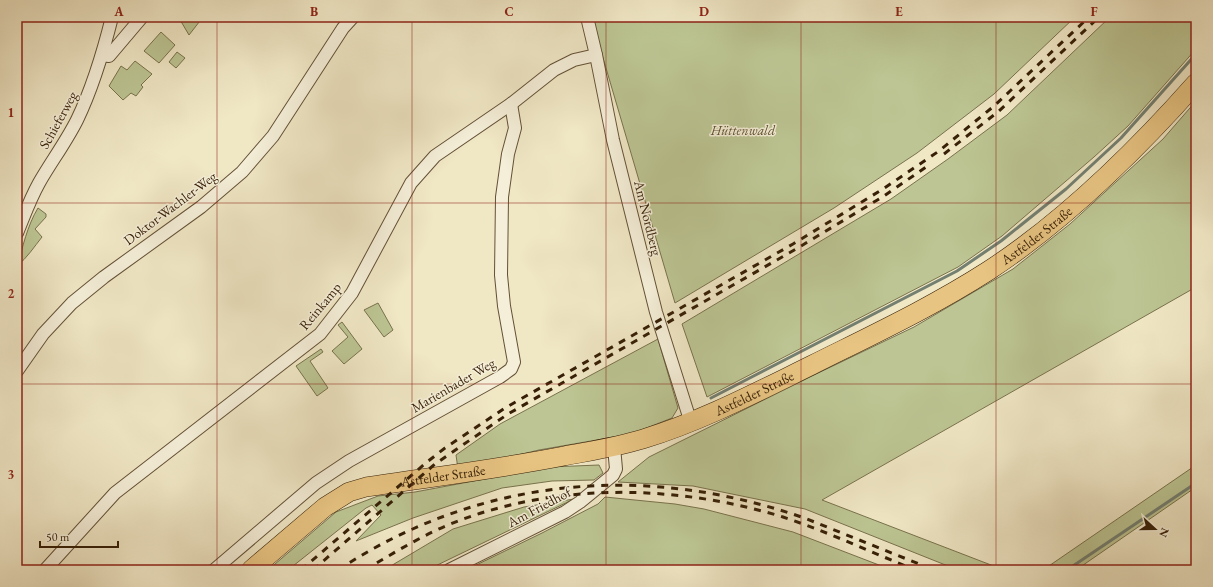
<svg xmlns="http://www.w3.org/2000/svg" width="1213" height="587" viewBox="0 0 1213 587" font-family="'EB Garamond',serif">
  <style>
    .green { fill: #bcc593; stroke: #79724c }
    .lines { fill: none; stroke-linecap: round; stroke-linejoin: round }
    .stream { stroke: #737f71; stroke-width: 3 }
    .minor-casing { stroke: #645136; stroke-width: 14 }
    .primary-casing { stroke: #361f06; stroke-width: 20 }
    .minor { stroke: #f5efd9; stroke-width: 12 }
    .primary { stroke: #e8c482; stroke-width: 19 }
    .rail { stroke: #361f06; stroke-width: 3; stroke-dasharray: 7 7; stroke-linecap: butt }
    .grid { fill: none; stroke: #8f2418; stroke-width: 1; stroke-opacity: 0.55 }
    .labels { text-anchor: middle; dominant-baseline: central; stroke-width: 3; stroke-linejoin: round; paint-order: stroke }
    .street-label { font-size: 14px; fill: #361f06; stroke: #f5efd9 }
    .park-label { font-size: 14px; font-style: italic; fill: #5e5130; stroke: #f5efd9 }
    .neatline { fill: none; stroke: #8f2418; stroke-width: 1.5 }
    .grid-label { font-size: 13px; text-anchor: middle; font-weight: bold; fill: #8f2418 }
  </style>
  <rect width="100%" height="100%" fill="#f0e7c5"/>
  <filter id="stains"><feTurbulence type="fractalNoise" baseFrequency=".005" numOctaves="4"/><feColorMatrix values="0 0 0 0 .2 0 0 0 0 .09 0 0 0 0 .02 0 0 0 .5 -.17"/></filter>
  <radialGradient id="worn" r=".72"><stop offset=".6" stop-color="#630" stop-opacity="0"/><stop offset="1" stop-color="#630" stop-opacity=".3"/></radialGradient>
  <g class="green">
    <path d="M180,17h23l-14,18 -10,-17z"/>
    <path d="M591,17h484l-81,77 -77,59 -83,55 -159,95z"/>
    <path d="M1110,17h86v32l-68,77 -34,31 -92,79 -44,31 -251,130 -25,-73 209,-125 57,-40 59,-44z"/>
    <path d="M161,32l14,13 -16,18 -15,-12z"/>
    <path d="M177,52l8,6 -9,10 -7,-6z"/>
    <path d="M135,61l17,13 -11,11 2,2 -7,9 -5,-3 -8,7 -14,-14 12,-20 6,4z"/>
    <path d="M1196,101v186l-374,213 182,70h-46l-153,-61 -112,-23 -75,-4 31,-25 163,-81 102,-49 99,-58 57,-45 93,-85z"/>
    <path d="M38,208l8,6v3l-11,12 7,8c-8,10 -15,21 -25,29 6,-19 10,-40 21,-58z"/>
    <path d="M378,303l15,27 -9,7 -20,-27z"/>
    <path d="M342,322l20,27 -18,15 -12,-13 16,-14 -10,-12z"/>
    <path d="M658,339l20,69 -6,10 -41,16 -92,16 -81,19 -2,-14 44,-31z"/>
    <path d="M321,349l2,3 -13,9 18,27 -11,8 -21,-30z"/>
    <path d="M599,465l4,8 -9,7 -42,1 -50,7 -89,30 -57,23 25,-26 -9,-10 -6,3 -78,62h-20l68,-58 42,-16 37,-4 134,-25z"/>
    <path d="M1196,465v22l-120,83h-33z"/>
    <path d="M605,497l70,7 29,5 89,23 99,38h-426l76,-37 56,-29z"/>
    <path d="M574,499l-147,71h-43l69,-41 71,-22z"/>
  </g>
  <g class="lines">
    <g class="stream">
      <path d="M711,398l246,-127 44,-30 65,-52 55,-51 75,-84"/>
      <path d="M412,570l4,-3"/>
      <path d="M1067,570l129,-87"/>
    </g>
    <defs>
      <g id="minor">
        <path d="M587,17l9,38 17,85 43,172 35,111"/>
        <path d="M102,55l7,1 33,-39"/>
        <path d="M17,233c7,-17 13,-34 22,-50 12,-21 27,-41 38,-63 16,-33 26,-67 35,-103"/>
        <path d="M17,371l26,-37 29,-31 32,-26 97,-70 41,-35 31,-36 70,-108 10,-11"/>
        <path d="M45,570l70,-77 205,-159 32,-41 59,-110 24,-27 76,-52 43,-34 20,-10 22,-5"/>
        <path d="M214,570l102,-87 33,-22 151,-84 11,-8 3,-7 -10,-56 -3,-31 1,-78 6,-43 7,-26 -4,-24"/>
        <path d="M449,570l116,-58 15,-10 33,-27 3,-6 -2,-22"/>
      </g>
      <g id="primary">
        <path id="s1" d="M251,570l74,-63 24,-15 17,-5c66,-10 132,-18 198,-31 26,-5 53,-9 79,-17 59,-18 114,-47 169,-74 60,-30 120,-58 176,-94 78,-51 147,-119 208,-188"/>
      </g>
    </defs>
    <use href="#minor" class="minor-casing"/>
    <use href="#primary" class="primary-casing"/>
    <use href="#minor" class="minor"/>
    <use href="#primary" class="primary"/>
    <g class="rail">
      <path d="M944,154l55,-43 100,-94"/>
      <path d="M301,570l126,-108 18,-14 60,-40 288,-164 90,-55 56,-38 55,-45 95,-89"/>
      <path d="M313,570l122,-106 73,-50 288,-165 88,-53 42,-29"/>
      <path d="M338,570c143,-94 309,-108 469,-51l127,51"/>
      <path d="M365,570c30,-18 61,-37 93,-49 103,-39 221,-36 325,-4 45,15 88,35 132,53"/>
    </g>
  </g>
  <path class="grid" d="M217,17v553M412,17v553M606,17v553M801,17v553M996,17v553M17,203h1179M17,384h1179"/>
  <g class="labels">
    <g class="street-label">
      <text transform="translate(58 120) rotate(-61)">Schieferweg</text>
      <text transform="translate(170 208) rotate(-37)">Doktor-Wachler-Weg</text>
      <text transform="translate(648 218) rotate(76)">Am Nordberg</text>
      <text stroke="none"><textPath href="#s1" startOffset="869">Astfelder Straße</textPath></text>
      <text transform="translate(320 306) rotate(-50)">Reinkamp</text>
      <text transform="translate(453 385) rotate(-30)">Marienbader Weg</text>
      <text stroke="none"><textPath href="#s1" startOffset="545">Astfelder Straße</textPath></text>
      <text stroke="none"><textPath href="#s1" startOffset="221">Astfelder Straße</textPath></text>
      <text transform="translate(539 507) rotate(-28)">Am Friedhof</text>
    </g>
    <g class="park-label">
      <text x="743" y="130">Hüttenwald</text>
    </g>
  </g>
  <rect width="1213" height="587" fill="none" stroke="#f0e7c5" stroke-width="44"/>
  <g transform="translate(1155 529) rotate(111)" stroke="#f5efd9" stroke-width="3" paint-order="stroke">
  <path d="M0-3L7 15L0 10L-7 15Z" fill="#361f06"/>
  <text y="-6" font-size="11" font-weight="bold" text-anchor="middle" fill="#361f06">N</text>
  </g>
  <path d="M40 541v6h78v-6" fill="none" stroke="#361f06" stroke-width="2"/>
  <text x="46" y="541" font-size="12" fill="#361f06" stroke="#f5efd9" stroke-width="3" paint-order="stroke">50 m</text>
  <rect x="22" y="22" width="1169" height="543" class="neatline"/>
  <g class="grid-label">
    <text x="119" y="16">A</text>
    <text x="314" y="16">B</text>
    <text x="509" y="16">C</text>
    <text x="704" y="16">D</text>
    <text x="899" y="16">E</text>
    <text x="1094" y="16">F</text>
    <text x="11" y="117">1</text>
    <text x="11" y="298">2</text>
    <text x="11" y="479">3</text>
  </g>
  <rect width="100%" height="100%" filter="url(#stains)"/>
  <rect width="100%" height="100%" fill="url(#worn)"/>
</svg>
